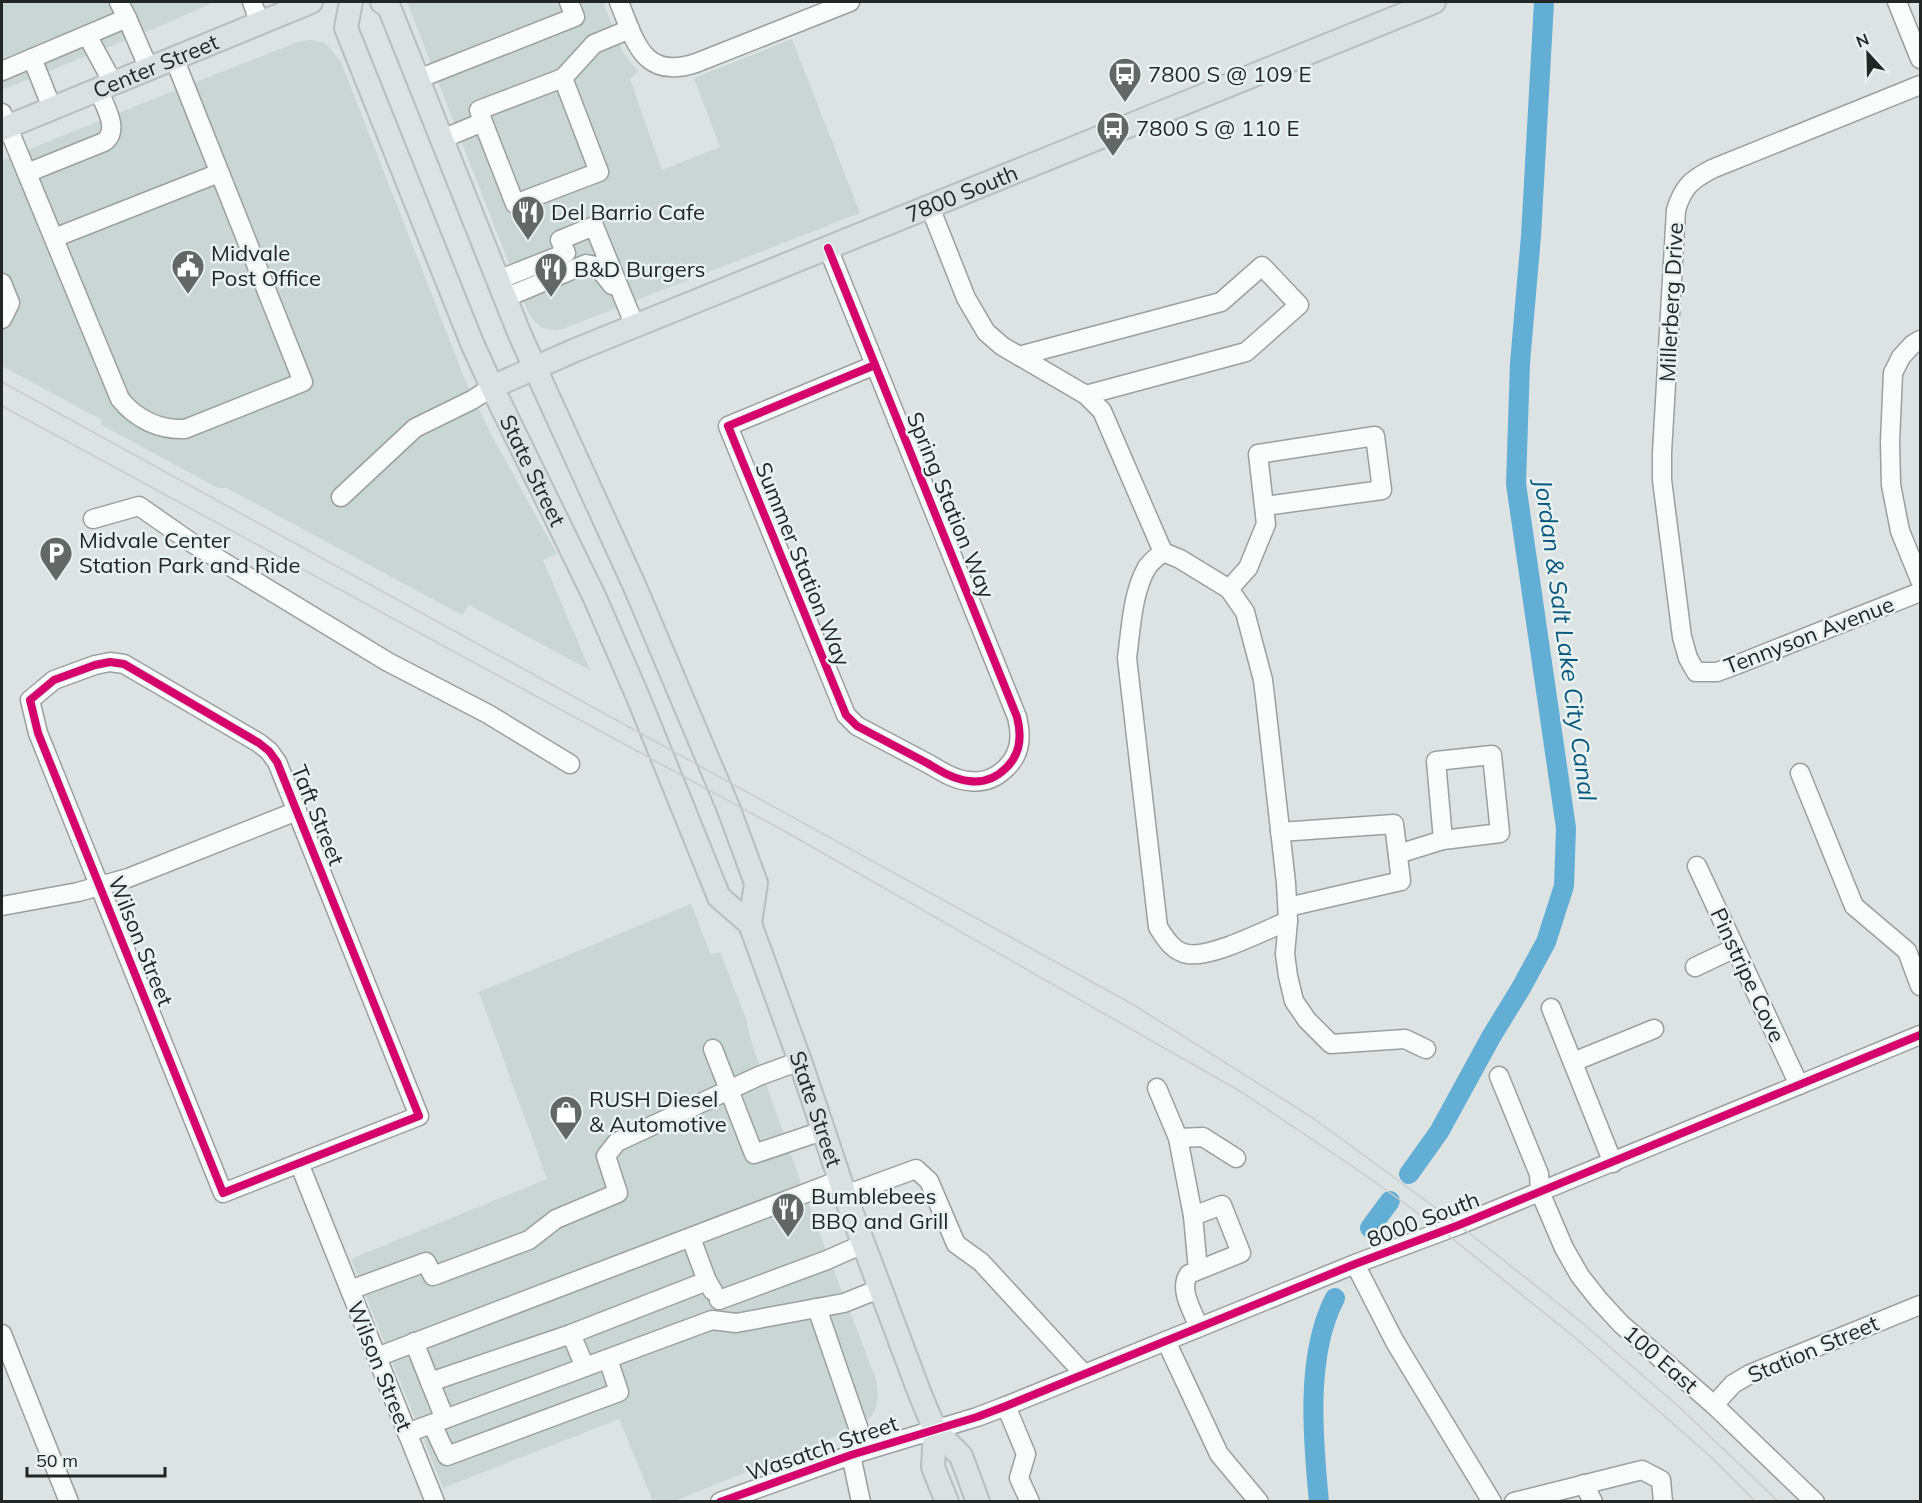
<svg xmlns="http://www.w3.org/2000/svg" width="1922" height="1503" viewBox="0 0 1922 1503" font-family="Mulish,sans-serif">
  <style>
    .built { fill: #c9d6d4 }
    .lines { fill: none; stroke-linecap: round; stroke-linejoin: round }
    .canal { stroke: #63aed5; stroke-width: 20 }
    .minor-casing { stroke: #9b9f9f; stroke-width: 21 }
    .major-casing { stroke: #babdbd; stroke-width: 26 }
    .minor { stroke: #fafbfb; stroke-width: 18 }
    .major { stroke: #dae1e3; stroke-width: 22 }
    .tram { stroke: #cbcccc; stroke-width: 1.5 }
    .cycleway-casing { stroke: #e8f2f1; stroke-width: 11 }
    .cycleway { stroke: #d6006c; stroke-width: 8 }
    .labels { text-anchor: middle; dominant-baseline: central; stroke-width: 5; stroke-linejoin: round; paint-order: stroke }
    .street-label { font-size: 22px; fill: #222625; stroke: #e8f2f1 }
    .poi-label { font-size: 22px; fill: #222625; stroke: #e8f2f1; text-anchor: start }
    .water-label { font-size: 24px; font-style: italic; fill: #08587e; stroke: #e8f2f1 }
  </style>
  <rect width="100%" height="100%" fill="#dde3e2"/>
  <g class="built">
    <path d="M2,2h212l-56,25 -156,63z"/>
    <path d="M407,2h196l20,50 8,11 8,8 -9,8 32,91 58,-23 -26,-69 98,-39 68,174 -295,115 -8,2 -15,-2 -8,-7 -6,-9z"/>
    <path d="M310,40l13,2 6,5 12,15 125,320 25,52 66,120 -14,6 47,110 -121,-65 -7,10 -235,-127h-9l-118,-64 2,-4 -100,-54v-206l194,-78 102,-40z"/>
    <path d="M691,904l20,51 9,-3 25,64 8,31 59,167 64,165 2,16 -2,12 -5,10 -10,9 -187,75h-21l-34,-82 -176,69 -92,-229 196,-80 -68,-187z"/>
  </g>
  <g class="lines">
    <g class="canal">
      <path d="M1409,1174l30,-42 52,-95 30,-49 25,-46 18,-56 2,-58 -50,-344 4,-121 11,-127 13,-234"/>
      <path d="M1370,1228l20,-27"/>
      <path d="M1319,1502c-6,-63 -14,-147 16,-204"/>
    </g>
    <defs>
      <g id="minor">
        <path d="M119,2l8,16"/>
        <path d="M252,2l8,21"/>
        <path d="M619,2c16,39 24,79 77,61l154,-61"/>
        <path d="M1897,2l23,57"/>
        <path d="M87,35l26,48"/>
        <path d="M32,58l20,50"/>
        <path d="M2,71l125,-53 22,51"/>
        <path d="M563,78l31,-34 36,-15"/>
        <path d="M418,79l157,-62 -6,-15"/>
        <path d="M1920,85l-208,84c-21,11 -29,18 -36,41l-14,243v27l20,157 6,21 8,14h21l19,-7 184,-73"/>
        <path d="M2,113l118,286c16,20 39,31 65,30l118,-47 -129,-324"/>
        <path d="M442,139l41,-17 32,82 84,-32 -36,-94 -84,32 4,12"/>
        <path d="M27,173l77,-31c17,-12 0,-37 -6,-53"/>
        <path d="M930,207l36,91 20,34 16,14 84,49 16,16 61,141"/>
        <path d="M54,238l165,-65"/>
        <path d="M828,248l189,469c5,19 4,37 -11,51 -10,10 -23,15 -37,13 -15,-1 -30,-11 -42,-18 -23,-12 -47,-25 -70,-37l-11,-11 -118,-289 147,-61"/>
        <path d="M498,280l68,-27 -6,-13 34,-14 41,100"/>
        <path d="M2,283l8,20 -8,16"/>
        <path d="M505,298l81,-34 11,2 15,19"/>
        <path d="M1920,340l-8,5 -11,12 -8,16 -3,69 1,43 9,46 20,49"/>
        <path d="M1019,356l202,-54 41,-36 37,39 -53,47 -160,43"/>
        <path d="M341,497l74,-69 57,-28 20,-13"/>
        <path d="M93,519l46,-13 53,37 196,119 100,52 82,50"/>
        <path d="M1163,552l17,7 49,30 16,23 18,68 3,25 20,178 2,38 -3,33 3,22 6,25 13,19 24,24 74,-5 21,10"/>
        <path d="M1163,552c-6,5 -13,10 -17,17 -14,26 -15,60 -19,89l31,269c7,11 15,25 30,27 24,4 77,-24 100,-33"/>
        <path d="M1229,589l19,-21 18,-44 -8,-70 117,-18 7,54 -117,16"/>
        <path d="M110,662l14,2 135,79 10,8 8,11 142,354 -196,77 -185,-460 -8,-33 24,-20 41,-15z"/>
        <path d="M1800,773l54,133 53,45 13,35"/>
        <path d="M1280,832l114,-8 7,57 -113,26"/>
        <path d="M1398,854l45,-14 57,-7 -8,-78 -56,6 7,79"/>
        <path d="M1697,866l102,219"/>
        <path d="M2,906l76,-14 50,-14 169,-67"/>
        <path d="M1695,967l40,-19"/>
        <path d="M1551,1008l62,155"/>
        <path d="M713,1049l41,105 68,-23"/>
        <path d="M1573,1062l81,-33"/>
        <path d="M1499,1076l40,98 1,18 24,56 16,28 19,24 22,24 93,81 101,97"/>
        <path d="M1157,1088l21,50 15,78"/>
        <path d="M1178,1138l25,-1 33,21"/>
        <path d="M299,1163l136,339"/>
        <path d="M845,1195l71,-26 13,12 27,63 25,18 103,112"/>
        <path d="M691,1238l16,43 6,10"/>
        <path d="M1355,1264l40,78 97,160"/>
        <path d="M1198,1270l-5,-54 29,-11 19,48 -52,21c-11,15 4,38 10,53"/>
        <path d="M350,1290l76,-28 7,14 96,-36 27,-21 62,-26 -12,-37 11,-14 142,-66 41,-15"/>
        <path d="M719,1300l108,-40 36,-16"/>
        <path d="M817,1308l49,142"/>
        <path d="M2,1334l67,168"/>
        <path d="M571,1334l14,33"/>
        <path d="M1166,1341l53,113 40,48"/>
        <path d="M414,1342l16,40 141,-48 136,-53"/>
        <path d="M377,1357l463,-177"/>
        <path d="M430,1382l15,37"/>
        <path d="M1714,1405l19,-21 17,-10 170,-69"/>
        <path d="M1006,1406l20,48 -7,24 11,24"/>
        <path d="M432,1424l15,32 172,-64 -11,-33"/>
        <path d="M407,1433l305,-113 24,3 108,-20 35,-14"/>
        <path d="M851,1455l10,47"/>
        <path d="M1584,1484l9,18"/>
        <path d="M720,1502l131,-47 126,-38 29,-11 349,-142 104,-39 461,-190"/>
        <path d="M1514,1502l128,-32 19,10 2,22"/>
      </g>
      <g id="major">
        <path id="s1" d="M351,2l-5,26 126,315 20,44 102,209 44,101 81,200 31,27 50,137 45,134 75,199 15,36 26,26 17,46"/>
        <path d="M382,2l7,5 131,328 115,252 93,220 28,76 -6,41"/>
        <path id="s2" d="M2,129l309,-127"/>
        <path id="s3" d="M492,387l81,-36 861,-349"/>
        <path d="M935,1430l-2,37 14,35"/>
      </g>
    </defs>
    <use href="#minor" class="minor-casing"/>
    <use href="#major" class="major-casing"/>
    <use href="#minor" class="minor"/>
    <use href="#major" class="major"/>
    <g class="tram">
      <path d="M2,382l1132,623 179,113 146,107 121,96 97,84 102,97"/>
      <path d="M2,406l784,426 457,261 115,77 85,61 130,105 137,120 46,46"/>
    </g>
    <defs>
      <g id="cycleway">
        <path d="M828,248l189,469c5,19 4,37 -11,51 -10,10 -23,15 -37,13 -15,-1 -30,-11 -42,-18 -23,-12 -47,-25 -70,-37l-11,-11 -118,-289 147,-61"/>
        <path d="M110,662l14,2 135,79 10,8 8,11 142,354 -196,77 -185,-460 -8,-33 24,-20 41,-15z"/>
        <path d="M720,1502l131,-47 126,-38 29,-11 349,-142 104,-39 461,-190"/>
      </g>
    </defs>
    <use href="#cycleway" class="cycleway-casing"/>
    <use href="#cycleway" class="cycleway"/>
  </g>
  <defs>
    <symbol id="bus-pin" viewBox="-11 -11 22 30"><path d="M0 17L-7.5 6A9.5 9.5 0 1 1 7.5 6Z" fill="#636867" stroke="#e8f2f1"/><path d="M-5-6H5V4H4V6H2V4H-2V6H-4V4H-5ZM-3.5-4V0h7V-4ZM-3.5 1.2v1.5H-2V1.2ZM2 1.2v1.5H3.5V1.2Z" fill="#fff"/></symbol>
    <symbol id="restaurant-pin" viewBox="-11 -11 22 30"><path d="M0 17L-7.5 6A9.5 9.5 0 1 1 7.5 6Z" fill="#636867" stroke="#e8f2f1"/><path d="M-5-6h1v4h1v-4h1v4h1v-4h1v5L-1.5 .5V6h-2V.5L-5-1ZM5-6V6H3V1.5H1.5Q1.5-4 5-6Z" fill="#fff"/></symbol>
    <symbol id="civic-pin" viewBox="-11 -11 22 30"><path d="M0 17L-7.5 6A9.5 9.5 0 1 1 7.5 6Z" fill="#636867" stroke="#e8f2f1"/><path d="M-.6-6.5H3V-4.5H.6V-3L4-1V1h2V6H-6V1h2V-1L-.6-3ZM-1.2 2.5V6h2.4V2.5Z" fill="#fff"/></symbol>
    <symbol id="parking-pin" viewBox="-11 -11 22 30"><path d="M0 17L-7.5 6A9.5 9.5 0 1 1 7.5 6Z" fill="#636867" stroke="#e8f2f1"/><path d="M-3.5-5.5H1a3.5 3.5 0 0 1 0 7H-1V5.5H-3.5ZM-1-3.4V-.6H.8a1.4 1.4 0 0 0 0-2.8Z" fill="#fff"/></symbol>
    <symbol id="shop-pin" viewBox="-11 -11 22 30"><path d="M0 17L-7.5 6A9.5 9.5 0 1 1 7.5 6Z" fill="#636867" stroke="#e8f2f1"/><path d="M-5-2.5h2.3a2.7 3.5 0 0 1 5.4 0H5L5.5 6h-11ZM-1.5-2.5h3a1.5 2.3 0 0 0-3 0Z" fill="#fff"/></symbol>
  </defs>
  <g fill-rule="evenodd">
    <use href="#bus-pin" x="1106" y="55" width="38" height="52"/>
    <use href="#bus-pin" x="1094" y="109" width="38" height="52"/>
    <use href="#restaurant-pin" x="509" y="193" width="38" height="52"/>
    <use href="#civic-pin" x="169" y="247" width="38" height="52"/>
    <use href="#restaurant-pin" x="532" y="250" width="38" height="52"/>
    <use href="#parking-pin" x="37" y="534" width="38" height="52"/>
    <use href="#shop-pin" x="547" y="1093" width="38" height="52"/>
    <use href="#restaurant-pin" x="769" y="1190" width="38" height="52"/>
  </g>
  <g class="labels">
    <g class="street-label">
      <text stroke="none"><textPath href="#s2" startOffset="166">Center Street</textPath></text>
      <text stroke="none"><textPath href="#s3" startOffset="508">7800 South</textPath></text>
      <text transform="translate(1671 302) rotate(-87)">Millerberg Drive</text>
      <text stroke="none"><textPath href="#s1" startOffset="507">State Street</textPath></text>
      <text transform="translate(951 505) rotate(68)">Spring Station Way</text>
      <text transform="translate(803 564) rotate(68)">Summer Station Way</text>
      <text transform="translate(1809 635) rotate(-21)">Tennyson Avenue</text>
      <text transform="translate(318 815) rotate(68)">Taft Street</text>
      <text transform="translate(141 941) rotate(68)">Wilson Street</text>
      <text transform="translate(1748 975) rotate(65)">Pinstripe Cove</text>
      <text stroke="none"><textPath href="#s1" startOffset="1210">State Street</textPath></text>
      <text transform="translate(1423 1219) rotate(-21)">8000 South</text>
      <text transform="translate(1813 1349) rotate(-23)">Station Street</text>
      <text transform="translate(1661 1359) rotate(41)">100 East</text>
      <text transform="translate(380 1366) rotate(68)">Wilson Street</text>
      <text transform="translate(822 1448) rotate(-19)">Wasatch Street</text>
    </g>
    <g class="poi-label">
      <text x="1148" y="74">7800 S @ 109 E</text>
      <text x="1136" y="128">7800 S @ 110 E</text>
      <text x="551" y="212">Del Barrio Cafe</text>
      <text x="211" y="253">Midvale<tspan x="211" dy="25">Post Office</tspan></text>
      <text x="574" y="269">B&amp;D Burgers</text>
      <text x="79" y="540">Midvale Center<tspan x="79" dy="25">Station Park and Ride</tspan></text>
      <text x="589" y="1099">RUSH Diesel<tspan x="589" dy="25">&amp; Automotive</tspan></text>
      <text x="811" y="1196">Bumblebees<tspan x="811" dy="25">BBQ and Grill</tspan></text>
    </g>
    <g class="water-label">
      <text transform="translate(1566 640) rotate(82)">Jordan &amp; Salt Lake City Canal</text>
    </g>
  </g>
  <rect width="1922" height="1503" fill="none" stroke="#222625" stroke-width="6"/>
  <g transform="translate(1868 54) rotate(338)" stroke="#e8f2f1" stroke-width="4.5" paint-order="stroke">
  <path d="M0-4.5L10 22L0 15L-10 22Z" fill="#222625"/>
  <text y="-9" font-size="16" font-weight="bold" text-anchor="middle" fill="#222625">N</text>
  </g>
  <path d="M27 1467v9h138v-9" fill="none" stroke="#222625" stroke-width="3"/>
  <text x="36" y="1467" font-size="18" fill="#222625" stroke="#e8f2f1" stroke-width="4.5" paint-order="stroke">50 m</text>
</svg>
